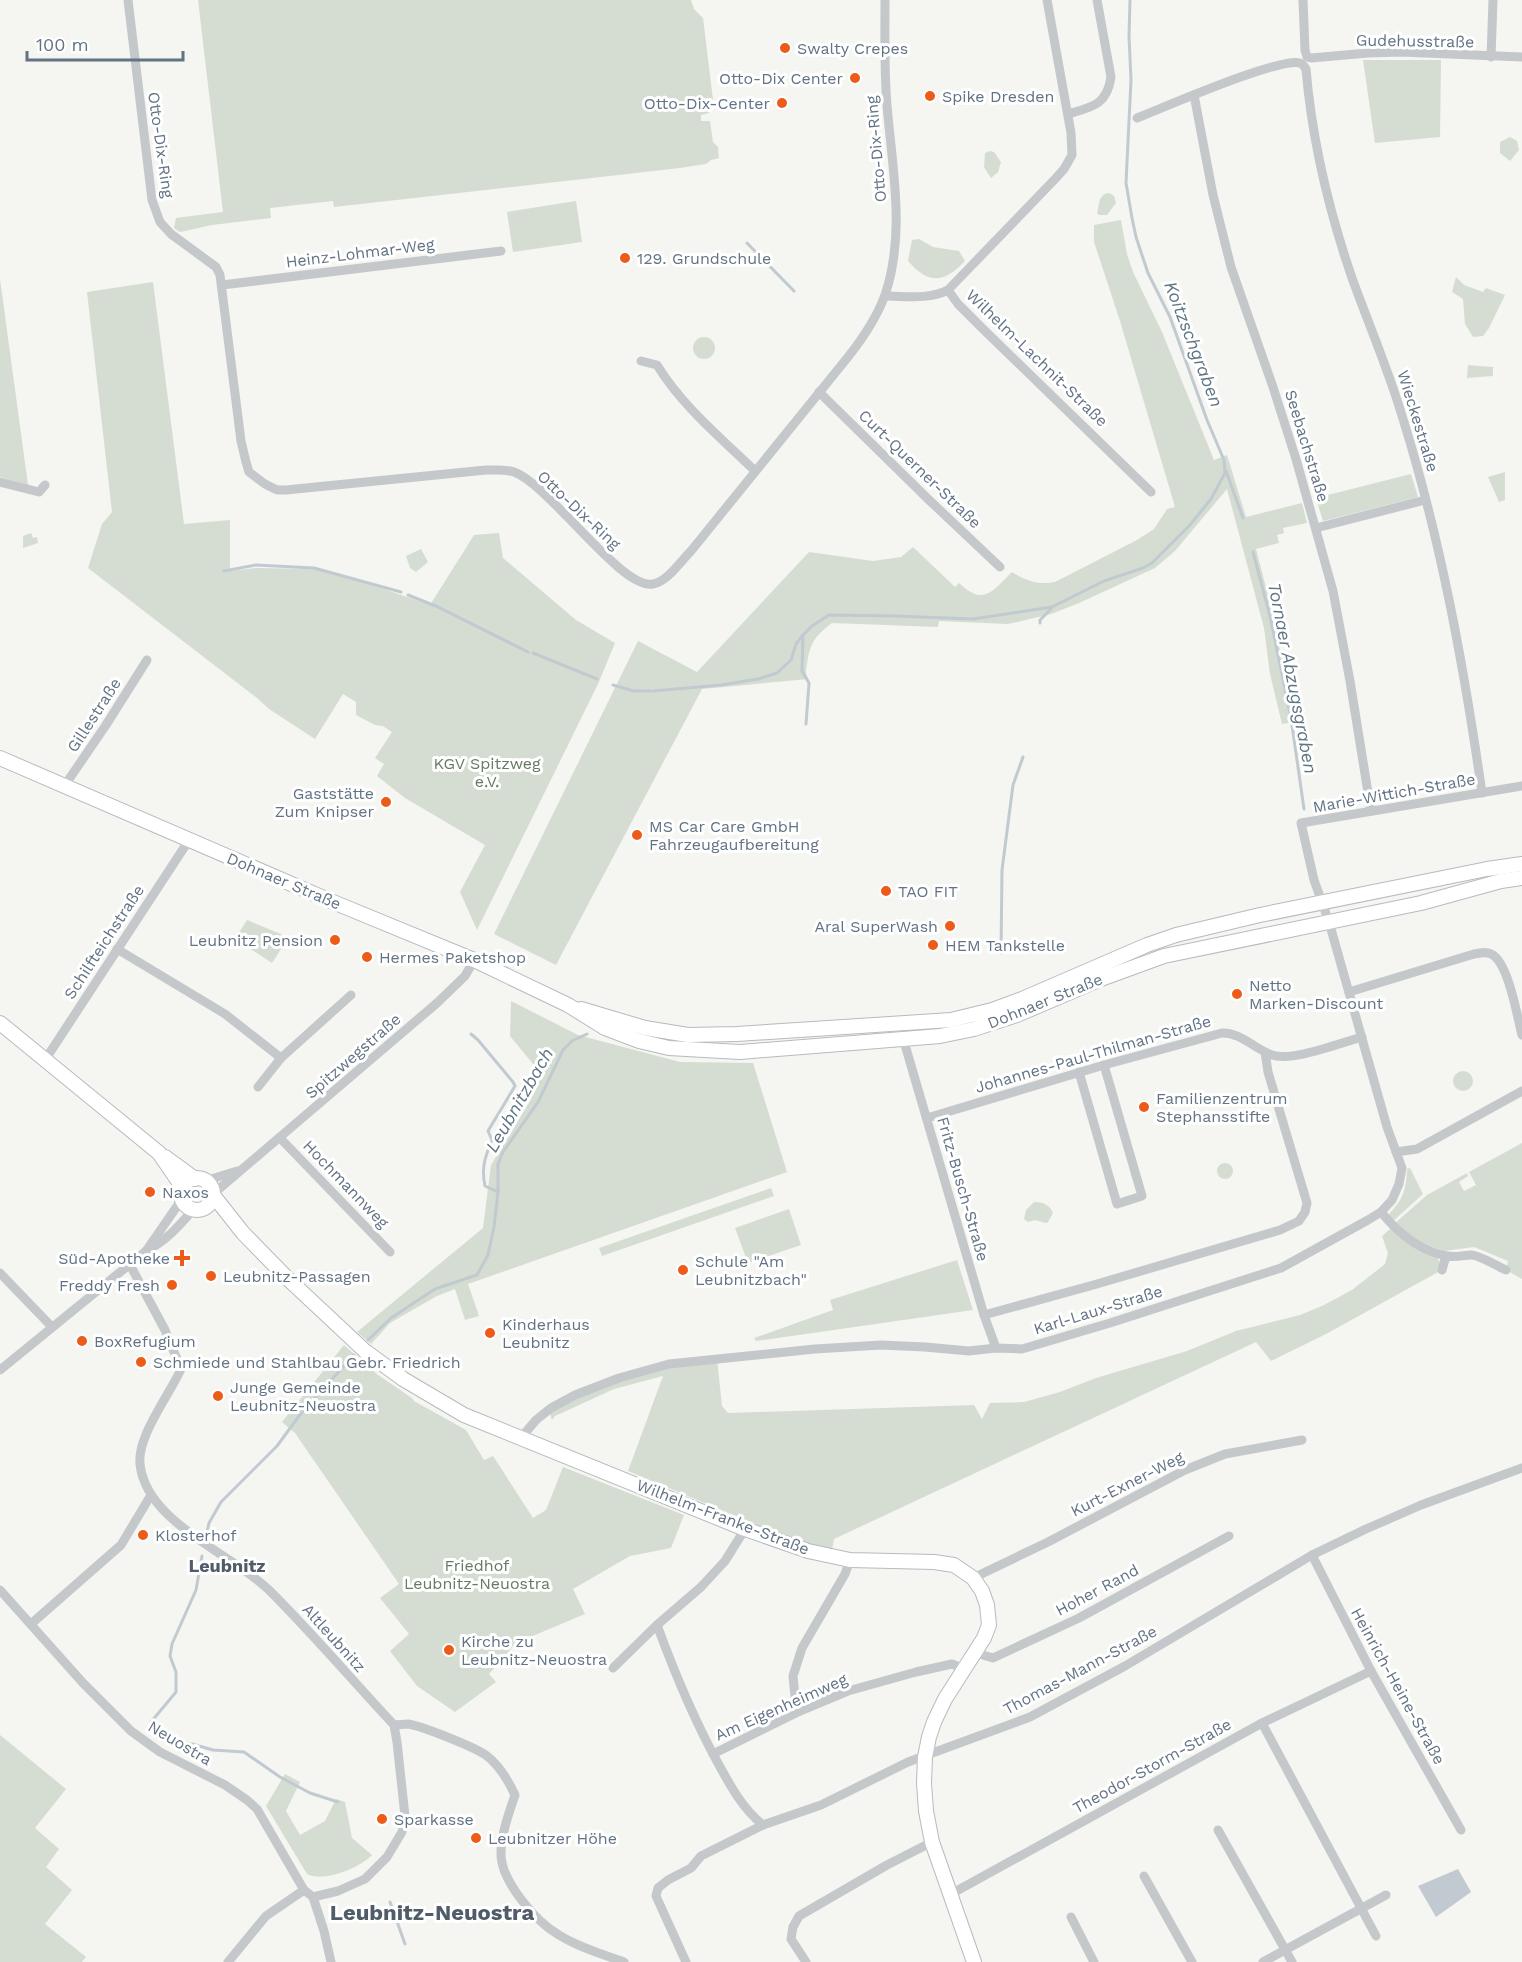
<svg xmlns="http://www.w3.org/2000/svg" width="1522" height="1962" viewBox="0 0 1522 1962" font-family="'Work Sans',sans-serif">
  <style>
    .green { fill: #d5ddd2 }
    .water { fill: #c0cad0 }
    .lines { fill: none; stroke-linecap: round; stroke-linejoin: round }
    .stream { stroke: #c0cad0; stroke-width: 3 }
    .secondary-casing { stroke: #b6bbc0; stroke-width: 16 }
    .street { stroke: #c4c8cb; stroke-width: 9 }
    .secondary { stroke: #fff; stroke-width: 14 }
    .poi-dot { fill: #ed5b19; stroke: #fff; stroke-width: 2 }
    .labels { text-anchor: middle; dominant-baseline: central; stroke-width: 6; stroke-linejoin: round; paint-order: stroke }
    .street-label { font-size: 16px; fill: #627384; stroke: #fff }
    .poi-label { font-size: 16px; fill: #627384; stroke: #fff; text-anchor: start }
    .park-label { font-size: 16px; fill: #657b62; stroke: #fff }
    .water-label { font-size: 18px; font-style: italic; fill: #5e7582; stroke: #fff }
    .neighbourhood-label { font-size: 18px; font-weight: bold; fill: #515c69; stroke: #fff }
    .district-label { font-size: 22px; font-weight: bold; fill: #515c69; stroke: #fff }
  </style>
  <rect width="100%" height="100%" fill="#f5f5f1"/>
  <g class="green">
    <path d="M198,0h493l3,9 9,9 10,82 -5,1 1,12 -8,2v6h9l3,21 5,5 1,11 -8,2 -5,4 -26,4 -346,39 -1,-6 -63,7 1,10 -59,7 -32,7 -6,-4 2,-10 47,-6z"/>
    <path d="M1384,60h57l-1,77 -65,6 -12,-83z"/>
    <path d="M1510,137l7,4 2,9 -9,11 -10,-8v-11z"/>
    <path d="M990,151l4,1 7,10 -3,10 -7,6 -7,-11 1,-14z"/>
    <path d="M1109,193l5,3 2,7 -9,12h-8l-2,-2 3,-14 4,-5z"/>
    <path d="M576,201l6,41 -69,10 -6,-40z"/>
    <path d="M1121,220l6,34 6,18 29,60 52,128 13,-5 19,62 56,-14 5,20 -24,5 1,5 -7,2 2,8 -23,6 14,54 25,119 -13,2 -12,-50 -6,-46 -37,-139 -52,62 -20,17 -76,35 -28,11 -43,10 -69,-3 -1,6 -106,-4c-17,13 -22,20 -25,41 -1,6 -2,9 1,15l-106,10 -146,276 -62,-31 144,-293 59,31 112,-120 64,9 28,-4 12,-10 42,40 4,-4c25,24 33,8 53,-11 14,9 26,13 43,10l82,-42 17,-11 13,-20 8,-2 -55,-186 -26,-79v-17z"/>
    <path d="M919,239l14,8 26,4 6,10c-21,22 -36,24 -57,0l4,-21z"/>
    <path d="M1456,277l8,8 19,7 3,-4 19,7 -16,33 -6,8 -10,1 -8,-13 -2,-25 -11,-7z"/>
    <path d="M0,279l28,206 -28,-8z"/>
    <path d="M153,282l31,242 46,-4v51l26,-3 62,1 40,11 72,25 44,-70 25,-2 4,25 73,62 39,23 -17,41 -121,246 -17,-38 25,-47 -80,-47 -28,-22 7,-12 -9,-6 17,-26 -9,-6 -8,-1 -19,-10v-13l-13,-8 -28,45 -46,-30 -12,-11 -169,-130 14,-44 10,-12 -25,-220z"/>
    <circle cx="704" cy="348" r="11"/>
    <path d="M1468,365l25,2v9l-26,2z"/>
    <path d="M1505,472v28l-6,2 -11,-25z"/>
    <path d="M1411,474l7,23 -95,24 -7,-23z"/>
    <path d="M31,533l2,5 4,-1 1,6 -15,5v-12z"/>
    <path d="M421,549l7,13 -12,10 -6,-4 -4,-12z"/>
    <path d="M247,920l53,22 -2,2 -6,-4 -7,3 -13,20 -37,-24z"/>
    <path d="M511,1001l67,34 102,27 73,1 34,109 -319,112 11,32 -14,4 -10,-31 -18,7 -47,27 -19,21 -14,-12 126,-104 8,-63 39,-64 12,-26 -32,-39z"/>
    <circle cx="1463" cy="1081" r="10"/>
    <path d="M1522,1143v136l-16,-9 2,-9 -34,-14 -30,4 -15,-5 -18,-7 -17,-15 33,-29 40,-22 1,3 -9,6 5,9 12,-6 -7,-13z"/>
    <circle cx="1225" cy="1171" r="8"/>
    <path d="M1410,1168l13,26 -31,28 -5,-6c16,-16 19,-25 20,-47z"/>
    <path d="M771,1188l3,8 -172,60 -3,-8z"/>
    <path d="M1034,1202c9,0 16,3 19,11l-5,9 -2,1 -11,-3 -7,2 -4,-3 2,-9z"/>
    <path d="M789,1209l12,36 -53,18 -13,-35z"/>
    <path d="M1390,1229l47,28 4,7 -1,7 -114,63 -55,27 -15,-19 -422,197 -2,11 -39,-10 -165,-69 35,-95 -49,13 -59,27 -3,4 -2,-6 1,-5 68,-31 98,-19 5,47 6,7 246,-8 8,14 8,-16 34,-1 36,-10 36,-14 91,-27 49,-20 64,-16 22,-9 30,-16 33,-26 3,-11 -6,-17z"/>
    <path d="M957,1260l16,50 -217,31 -2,-3 79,-28 -3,-10z"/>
    <path d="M344,1345l34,30 34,23 2,3 52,29 18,30 9,-4 40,62 13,-8 17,-43 121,48 -13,33 -41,8 -57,33 12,25 -69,29 -27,31 7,8 -41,30 -38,-26 -27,-35 19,-17 -29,-36 19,-14 -104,-151 -13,-11z"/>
    <path d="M0,1735l66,54 -31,39 24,21 -13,18 26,23 -27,34 41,33 -4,5h-82z"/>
    <path d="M285,1774l15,8 -14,29 14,24 25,-14 11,-22 9,3 7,36 20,17c-12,13 -49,28 -65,19l-41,-68z"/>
  </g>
  <path class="water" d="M1458,1869l13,23 -35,25 -18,-31z"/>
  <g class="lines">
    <g class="stream">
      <path d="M747,243l47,48"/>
      <path d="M1226,471l17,47"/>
      <path d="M1253,552l17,64 21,102 13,91"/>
      <path d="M224,571l32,-6 58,3 87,24"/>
      <path d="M408,595l30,12 90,45"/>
      <path d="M1040,623v-3l11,-11"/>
      <path d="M803,635l-1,36 7,12 -3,41"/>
      <path d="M533,653l64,26"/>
      <path d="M613,685l21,6h16"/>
      <path d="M653,691l68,-6 37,-6 19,-6 14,-13 5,-16 7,-9 9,-9 17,-11 67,1 77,3 79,-12 52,-26 39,-13 9,-5 38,-38 21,-26 14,-26 -1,-13 -17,-40 -37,-103 -22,-44 -12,-36 -4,-19 -6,-35 5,-103 -2,-44 1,-36"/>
      <path d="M1001,953l1,-83 11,-85 10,-28"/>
      <path d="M471,1034l7,6 35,42 2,4 -27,45 4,9c-7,17 -11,28 -7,46l13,6"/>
      <path d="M368,1340l23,-22 44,-29 42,-14 11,-20 6,-28 4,-35v-28l5,-12 35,-50 25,-52 9,-9 15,-7"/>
      <path d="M207,1532l2,-9 12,-21 56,-56 25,-34 52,-57"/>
      <path d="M202,1556l-6,34 -24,54 -2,12 6,16v20l-25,30 2,12 9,6 30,4 21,6 31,2 36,25 30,16 28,9"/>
      <path d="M390,1902l15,42"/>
    </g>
    <defs>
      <g id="secondary">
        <path d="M0,758l333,144 141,58 94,45 37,23 34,13 30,7 71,4 200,-16 34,-7 43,-14 84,-36 63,-23 257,-53 80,-22 21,-3"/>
        <path d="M581,1009l64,19 43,7 49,-1 214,-14 41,-10 30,-11 125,-54 29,-10 84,-20 227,-46 35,-5"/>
        <path d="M0,1023l159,130 24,35"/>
        <path d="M165,1157l30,22"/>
        <circle cx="197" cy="1194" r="16"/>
        <path d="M213,1195l30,38 44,45 78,73 38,28 61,36 281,114 63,22 42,9 84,2 20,3 19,13 9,13 5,14 2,20 -5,13 -39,61 -11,23 -5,15 -4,20 -1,26 2,28 6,31 42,120"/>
      </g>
    </defs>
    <use href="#secondary" class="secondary-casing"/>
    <g class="street">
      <path d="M128,0l24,200 8,22 11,12 45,33 4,8 21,166 5,21 3,10 16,12 12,6h9l200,-20c9,0 19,-1 28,2 36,13 107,118 139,112 15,-3 27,-22 38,-33l157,-194c15,-19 29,-40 37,-62 21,-62 7,-128 2,-190 -3,-35 -2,-70 -2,-105"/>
      <path d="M1303,0l2,50 2,7 4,1 57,-5 33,-1 121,5"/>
      <path d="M1491,57l2,-57"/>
      <path d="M1194,95l19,100 18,72 42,120 23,72 37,132 17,90 21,130"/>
      <path d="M1068,114c24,-7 39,-9 43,-37l-14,-77"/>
      <path d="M1137,118c26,-10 142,-61 163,-55 3,1 4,3 6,6 6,71 23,142 46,209 17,47 37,93 51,141 38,122 61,248 79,374"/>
      <path d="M222,285l279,-34"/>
      <path d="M948,290l10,14 25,25 168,163"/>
      <path d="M885,296c20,0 44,4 63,-6l108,-112 8,-9 8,-14 -1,-22 -24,-133"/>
      <path d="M641,361l16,4c25,41 64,73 98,106"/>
      <path d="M819,392l109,107 72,68"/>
      <path d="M0,482l39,10 6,-7"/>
      <path d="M1316,528l109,-28"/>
      <path d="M65,785l41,-60 41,-65"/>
      <path d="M117,949l108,65 56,44"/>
      <path d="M1349,992l125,-38c7,-1 13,-3 19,1 16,11 24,61 29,80"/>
      <path d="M903,1038l81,277 12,33"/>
      <path d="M45,1060l144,-220"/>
      <path d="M1079,1072l38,132 25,-8 -38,-131"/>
      <path d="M258,1087l23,-29 70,-63"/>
      <path d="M927,1118l177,-53 118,-32c18,-1 33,16 50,22 20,7 68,-12 90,-18"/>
      <path d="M280,1138l110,114"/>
      <path d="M1396,1152l21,-3 105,-58"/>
      <path d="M205,1181l32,-10"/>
      <path d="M213,1194l224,-191 28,-27 9,-16"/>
      <path d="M1381,1212c17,21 38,39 66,44 9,2 16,-1 24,-1 8,0 26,11 35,15"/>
      <path d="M146,1251c20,-10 33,-25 47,-41"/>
      <path d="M129,1263l36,67 16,39c-11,25 -44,67 -41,95 6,59 93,90 130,127 43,43 83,90 124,134l3,17 8,74 -3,16 -15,25 -22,22 -27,12 -25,6"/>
      <path d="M1442,1270l4,-14"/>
      <path d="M0,1273l52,54"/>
      <path d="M984,1315l113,-31 183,-54 19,-9 6,-9 2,-9 -39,-131 -3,-20"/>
      <path d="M0,1370l146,-119 36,-52"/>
      <path d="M520,1439l16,-19 15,-12 24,-13 44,-17 50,-14 146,-15 66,-4 44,2 44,4 27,-3 26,1 88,-26 171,-55 87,-48 13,-8 11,-12 7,-16 3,-16 -15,-41 -58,-205 -15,-42 -13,-57 221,-37"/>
      <path d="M1312,1555l59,116 90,159"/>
      <path d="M973,1578l75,-36 137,-72 40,-16 77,-14"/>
      <path d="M0,1590l83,93 48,48 29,21 65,33 22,15 10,9 47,81 9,7"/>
      <path d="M31,1624l90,-79 30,-50"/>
      <path d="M657,1625c18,49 37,95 62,140 12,22 24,44 44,60"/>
      <path d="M976,1653l17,5 86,-40 150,-82"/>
      <path d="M613,1668l44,-43 44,-38 24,-26 20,-32"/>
      <path d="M800,1711l-5,-15 -2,-20 9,-28 43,-74 5,-14"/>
      <path d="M1262,1723l114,213"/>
      <path d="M394,1725c5,0 9,-1 14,-1 14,2 69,24 79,32 13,10 21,24 28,39 -6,18 -14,39 -14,59 0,27 35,68 58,81 19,12 43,19 65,27"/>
      <path d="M713,1754l87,-43 48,-20 68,-19 36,-8 13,5"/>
      <path d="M1218,1830l74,132"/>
      <path d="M1144,1876l48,86"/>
      <path d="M951,1894l311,-171 109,-52"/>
      <path d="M313,1897l11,34 7,31"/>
      <path d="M1071,1917l23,45"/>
      <path d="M228,1962l38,-46 38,-26"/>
      <path d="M686,1962l-30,-66 2,-8 10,-8 23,-12 10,-12 62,-31 58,-20 87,-43 122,-45 95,-51 187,-111 54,-26 55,-24 101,-37"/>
      <path d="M806,1962l-15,-23 2,-12 6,-11 88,-51 45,-23"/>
      <path d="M1263,1962l123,-67"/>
    </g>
    <use href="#secondary" class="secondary"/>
  </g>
  <g class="poi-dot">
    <circle cx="785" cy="48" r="6"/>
    <circle cx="855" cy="78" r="6"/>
    <circle cx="930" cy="96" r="6"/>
    <circle cx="782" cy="103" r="6"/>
    <circle cx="625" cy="258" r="6"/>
    <circle cx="386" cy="802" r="6"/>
    <circle cx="637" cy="835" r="6"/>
    <circle cx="886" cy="891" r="6"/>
    <circle cx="950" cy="926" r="6"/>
    <circle cx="335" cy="940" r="6"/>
    <circle cx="933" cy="945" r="6"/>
    <circle cx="367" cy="957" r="6"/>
    <circle cx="1237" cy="994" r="6"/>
    <circle cx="1144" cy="1107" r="6"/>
    <circle cx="150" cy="1192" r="6"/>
    <path d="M179 1249h6v6h6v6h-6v6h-6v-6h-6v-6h6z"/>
    <circle cx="683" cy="1270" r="6"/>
    <circle cx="211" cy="1276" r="6"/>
    <circle cx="172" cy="1285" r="6"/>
    <circle cx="490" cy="1333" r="6"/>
    <circle cx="82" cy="1341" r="6"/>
    <circle cx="141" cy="1362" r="6"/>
    <circle cx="218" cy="1396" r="6"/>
    <circle cx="143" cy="1535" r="6"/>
    <circle cx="449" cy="1650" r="6"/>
    <circle cx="382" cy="1819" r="6"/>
    <circle cx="476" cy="1838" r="6"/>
  </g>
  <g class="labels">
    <g class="street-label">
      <text transform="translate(1415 41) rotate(1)">Gudehusstraße</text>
      <text transform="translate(161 145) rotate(82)">Otto-Dix-Ring</text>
      <text transform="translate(876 149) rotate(-95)">Otto-Dix-Ring</text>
      <text transform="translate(360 253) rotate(-7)">Heinz-Lohmar-Weg</text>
      <text transform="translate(1037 358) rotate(44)">Wilhelm-Lachnit-Straße</text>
      <text transform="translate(1418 421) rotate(73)">Wieckestraße</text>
      <text transform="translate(1307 446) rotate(73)">Seebachstraße</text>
      <text transform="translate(920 469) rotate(44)">Curt-Querner-Straße</text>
      <text transform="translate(579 510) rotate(43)">Otto-Dix-Ring</text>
      <text transform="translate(94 715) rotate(-57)">Gillestraße</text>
      <text transform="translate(1394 793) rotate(-10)">Marie-Wittich-Straße</text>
      <text transform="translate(284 881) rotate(23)">Dohnaer Straße</text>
      <text transform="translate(104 942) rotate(-57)">Schilfteichstraße</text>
      <text transform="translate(1045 1001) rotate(-22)">Dohnaer Straße</text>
      <text transform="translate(1093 1054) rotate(-16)">Johannes-Paul-Thilman-Straße</text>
      <text transform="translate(353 1056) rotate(-41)">Spitzwegstraße</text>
      <text transform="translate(346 1184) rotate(46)">Hochmannweg</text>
      <text transform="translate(963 1189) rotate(74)">Fritz-Busch-Straße</text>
      <text transform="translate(1098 1310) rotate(-17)">Karl-Laux-Straße</text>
      <text transform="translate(1127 1484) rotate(-27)">Kurt-Exner-Weg</text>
      <text transform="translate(723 1517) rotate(21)">Wilhelm-Franke-Straße</text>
      <text transform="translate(1097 1590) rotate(-28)">Hoher Rand</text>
      <text transform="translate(334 1638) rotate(48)">Altleubnitz</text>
      <text transform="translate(1080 1670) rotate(-28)">Thomas-Mann-Straße</text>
      <text transform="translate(1398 1686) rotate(61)">Heinrich-Heine-Straße</text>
      <text transform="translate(781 1707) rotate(-24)">Am Eigenheimweg</text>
      <text transform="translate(180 1743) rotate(31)">Neuostra</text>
      <text transform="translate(1152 1766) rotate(-29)">Theodor-Storm-Straße</text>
    </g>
    <g class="poi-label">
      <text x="797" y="48">Swalty Crepes</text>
      <text x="843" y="78" text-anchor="end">Otto-Dix Center</text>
      <text x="942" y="96">Spike Dresden</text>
      <text x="770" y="103" text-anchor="end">Otto-Dix-Center</text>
      <text x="637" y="258">129. Grundschule</text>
      <text x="374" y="793" text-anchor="end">Gaststätte<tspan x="374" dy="18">Zum Knipser</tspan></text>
      <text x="649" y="826">MS Car Care GmbH<tspan x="649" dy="18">Fahrzeugaufbereitung</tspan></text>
      <text x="898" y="891">TAO FIT</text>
      <text x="938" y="926" text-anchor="end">Aral SuperWash</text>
      <text x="323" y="940" text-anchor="end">Leubnitz Pension</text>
      <text x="945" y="945">HEM Tankstelle</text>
      <text x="379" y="957">Hermes Paketshop</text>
      <text x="1249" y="985">Netto<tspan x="1249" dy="18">Marken-Discount</tspan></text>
      <text x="1156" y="1098">Familienzentrum<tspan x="1156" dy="18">Stephansstifte</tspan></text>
      <text x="162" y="1192">Naxos</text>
      <text x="170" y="1258" text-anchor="end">Süd-Apotheke</text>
      <text x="695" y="1261">Schule "Am<tspan x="695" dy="18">Leubnitzbach"</tspan></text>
      <text x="223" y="1276">Leubnitz-Passagen</text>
      <text x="160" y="1285" text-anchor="end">Freddy Fresh</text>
      <text x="502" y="1324">Kinderhaus<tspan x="502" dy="18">Leubnitz</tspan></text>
      <text x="94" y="1341">BoxRefugium</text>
      <text x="153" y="1362">Schmiede und Stahlbau Gebr. Friedrich</text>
      <text x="230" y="1387">Junge Gemeinde<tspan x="230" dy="18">Leubnitz-Neuostra</tspan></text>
      <text x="155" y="1535">Klosterhof</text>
      <text x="461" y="1641">Kirche zu<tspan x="461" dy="18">Leubnitz-Neuostra</tspan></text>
      <text x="394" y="1819">Sparkasse</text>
      <text x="488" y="1838">Leubnitzer Höhe</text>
    </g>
    <g class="park-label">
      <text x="487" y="763">KGV Spitzweg<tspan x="487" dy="18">e.V.</tspan></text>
      <text x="477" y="1565">Friedhof<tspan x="477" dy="18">Leubnitz-Neuostra</tspan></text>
    </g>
    <g class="water-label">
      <text transform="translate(1194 344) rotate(69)">Koitzschgraben</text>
      <text transform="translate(1293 678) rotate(79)">Tornaer Abzugsgraben</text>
      <text transform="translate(519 1100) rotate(-60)">Leubnitzbach</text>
    </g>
    <g class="neighbourhood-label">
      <text x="227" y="1565">Leubnitz</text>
    </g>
    <g class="district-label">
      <text x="432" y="1912">Leubnitz-Neuostra</text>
    </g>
  </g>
  <path d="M27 51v9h156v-9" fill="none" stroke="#627384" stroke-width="3"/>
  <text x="36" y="51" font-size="18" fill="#627384" stroke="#ffffff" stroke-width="4.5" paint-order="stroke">100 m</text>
</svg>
